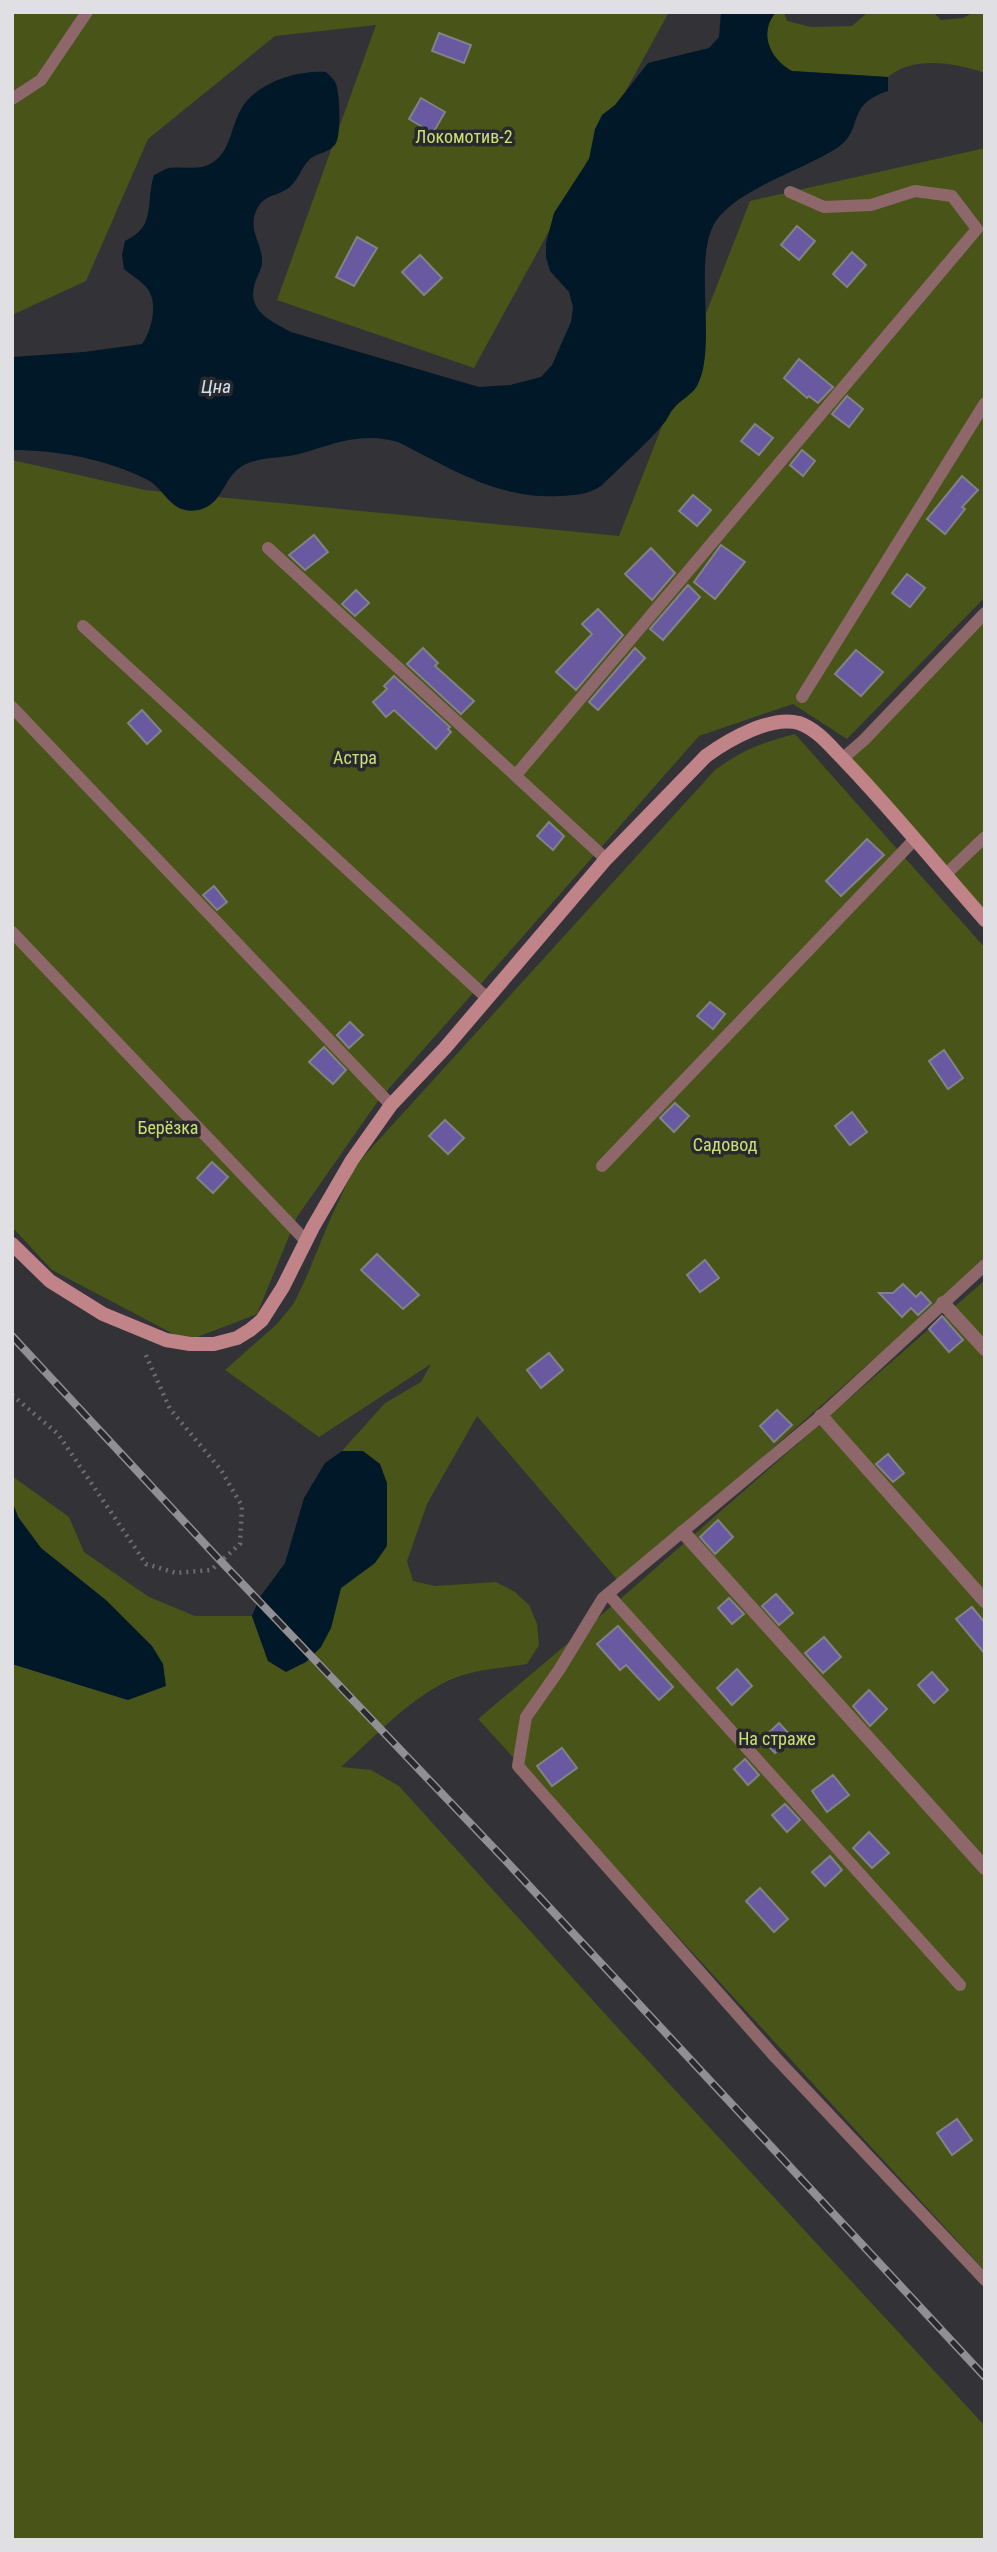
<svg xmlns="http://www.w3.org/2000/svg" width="997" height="2552" viewBox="0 0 997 2552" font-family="'Roboto Condensed',sans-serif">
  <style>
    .green { fill: #495418 }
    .water { fill: #001827 }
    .building { fill: #6859a0; stroke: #828288; stroke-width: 2 }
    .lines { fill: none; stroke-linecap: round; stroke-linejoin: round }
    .path { stroke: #6d6c71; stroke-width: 4.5; stroke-dasharray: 2 5; stroke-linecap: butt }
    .lane { stroke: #8d676a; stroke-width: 12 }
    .street { stroke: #8d676a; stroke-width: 14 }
    .secondary { stroke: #bf8388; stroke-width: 14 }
    .rail-casing { stroke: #908f93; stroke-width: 8 }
    .rail { stroke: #29282d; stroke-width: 5; stroke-dasharray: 16; stroke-linecap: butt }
    .labels { text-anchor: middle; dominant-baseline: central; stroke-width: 7; stroke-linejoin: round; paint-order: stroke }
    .park-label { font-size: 18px; fill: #c9e173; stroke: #29282d }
    .water-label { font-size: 19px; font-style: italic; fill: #d0e3f1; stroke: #29282d }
  </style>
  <rect width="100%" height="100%" fill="#333237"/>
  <g class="green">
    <path d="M12,12h657l-195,356 -197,-68 99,-275 -101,11 -127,103 -62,142 -74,34z"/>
    <path d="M776,12h8l3,9 24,6 41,-1 16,-14h65l8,8 22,-2 11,-6h11v61c-29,-10 -72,-18 -97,4l-96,-6c-22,-12 -34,-38 -16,-59z"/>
    <path d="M985,148v449l-138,142 -54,-35 -94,32 -321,365 -81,116 -40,97 -70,27 -135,-71 -40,-43v-767l133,30 474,46 131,-335z"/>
    <path d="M985,611v302l-142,-161z"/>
    <path d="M795,734l190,214v313l-365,322 -143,-167 -50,88 -20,57 6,20 22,5 61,-4 19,10 14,13 8,19 2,21 -12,19c-23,4 -49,5 -70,13 -43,16 -82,60 -116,90l30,3 28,16 217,240 369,400v114h-973v-876l116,36 -21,-99 -66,-53 -23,-31 -6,-16v-25l57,41 15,35 65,45 46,19h57l16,45 63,-33 10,-40 34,-25 -12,-112h-21l43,-48 36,-21 10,-18 -112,73 -94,-67 52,-46 17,-21 12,-25 23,-56 26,-56 360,-396c29,-21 46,-27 80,-36z"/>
    <path d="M985,1280v991l-507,-552 148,-125z"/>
  </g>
  <g class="water">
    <path d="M721,12h55c-18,21 -6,47 16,59l96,6v14c-44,14 -23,39 -51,57 -34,22 -94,39 -119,70 -28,35 1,127 -21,168 -5,9 -17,14 -23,22 -4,4 -6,10 -9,14 -19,23 -43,43 -64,64 -14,9 -25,9 -41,10 -61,4 -110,-28 -162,-54 -14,-4 -28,-5 -42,-3 -19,2 -38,10 -57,15 -19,5 -45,2 -61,15 -15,12 -17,37 -40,41 -28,5 -32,-21 -52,-31 -40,-20 -89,-29 -134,-29v-93l72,-5 58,-8c10,-14 17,-43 4,-57 -6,-7 -15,-12 -22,-18l-2,-14 3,-14c32,-15 20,-37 29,-66 5,-2 10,-6 15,-7 15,-2 29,3 43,-5 18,-11 19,-35 28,-52 14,-28 57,-41 86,-39 3,3 9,8 10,12 4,10 5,50 0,59 -7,11 -19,9 -27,17 -9,9 -11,22 -22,29 -14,9 -25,5 -32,25 -6,17 8,32 7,48 0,8 -7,17 -8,25 -6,25 19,35 37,45l188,55 31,-2 31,-8 11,-12 19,-43 2,-15 -4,-15 -19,-21 -4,-14v-14l8,-30 35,-54 6,-30 7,-14 13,-10 33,-42 61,-15 10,-11z"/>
    <path d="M342,1451h21l17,13 7,19v63l-12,17 -34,25 -10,40 -10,19 -15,15 -20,10 -18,-11 -16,-45 8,-19 25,-34 19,-65 21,-35z"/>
    <path d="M12,1501l6,16 23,31 66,53 45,45 11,18 3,22 -38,14 -116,-36z"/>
  </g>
  <g class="building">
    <path d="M439,33l32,12 -7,18 -32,-12z"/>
    <path d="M421,98l24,14 -12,21 -24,-14z"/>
    <path d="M797,226l18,15 -16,19 -18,-15z"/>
    <path d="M357,237l20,11 -23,38 -18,-9z"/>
    <path d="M852,252l14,13 -19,22 -14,-13z"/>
    <path d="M420,255l22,23 -18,17 -22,-23z"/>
    <path d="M799,359l34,28 -15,16 -9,-7 -2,2 -23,-20z"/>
    <path d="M847,396l16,13 -14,18 -17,-13z"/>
    <path d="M755,424l18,14 -14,17 -18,-14z"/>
    <path d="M802,450l13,11 -12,15 -13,-11z"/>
    <path d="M962,476l16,14 -16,17 3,2 -20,25 -18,-15z"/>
    <path d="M693,495l18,15 -14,16 -18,-15z"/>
    <path d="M314,535l14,17 -23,18 -16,-15z"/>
    <path d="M721,545l24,17 -30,37 -21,-17z"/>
    <path d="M651,548l24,25 -23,27 -27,-26z"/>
    <path d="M907,574l18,14 -15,19 -18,-14z"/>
    <path d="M688,585l12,12 -37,43 -13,-11z"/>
    <path d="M356,590l13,13 -14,13 -13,-12z"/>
    <path d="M598,609l25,26 -47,55 -20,-18 36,-38 -10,-10z"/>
    <path d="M423,648l15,15 -3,3 39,35 -13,13 -54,-50z"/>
    <path d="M635,648l10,10 -47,52 -9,-8z"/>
    <path d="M856,650l27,22 -22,24 -26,-22z"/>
    <path d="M394,676l56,51 -2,2 3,3 -15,17 -42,-39 -8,7 -13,-15 14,-13 -3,-3z"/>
    <path d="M142,710l19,21 -14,13 -19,-21z"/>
    <path d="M549,822l15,14 -11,14 -16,-14z"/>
    <path d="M867,839l17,16 -43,41 -15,-15z"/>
    <path d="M214,886l13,16 -10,8 -14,-15z"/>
    <path d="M710,1002l15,12 -12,15 -16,-13z"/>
    <path d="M350,1022l13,13 -14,13 -12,-13z"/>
    <path d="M324,1047l22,23 -13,14 -24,-22z"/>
    <path d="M944,1050l19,28 -15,11 -19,-28z"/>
    <path d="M675,1103l14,13 -15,16 -14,-14z"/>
    <path d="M852,1112l15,20 -17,13 -15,-19z"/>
    <path d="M445,1120l19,18 -16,16 -19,-18z"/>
    <path d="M212,1162l16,15 -15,16 -16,-15z"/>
    <path d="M377,1254l42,41 -16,14 -42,-39z"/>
    <path d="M705,1260l14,18 -19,14 -13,-17z"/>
    <path d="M903,1284l13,13 5,-5 10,11 -13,12 -7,-7 -9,9 -23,-24h14z"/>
    <path d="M942,1316l21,24 -14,12 -20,-23z"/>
    <path d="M549,1353l14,17 -22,18 -14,-18z"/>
    <path d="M777,1410l15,15 -18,17 -14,-16z"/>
    <path d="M888,1454l16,19 -11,9 -17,-18z"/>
    <path d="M718,1520l15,17 -18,17 -15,-17z"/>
    <path d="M776,1594l17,19 -14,12 -17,-19z"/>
    <path d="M729,1598l15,16 -12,10 -14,-16z"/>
    <path d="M972,1607l13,16v31l-29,-35z"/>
    <path d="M618,1626l55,61 -14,13 -33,-35 -6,5 -23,-26z"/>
    <path d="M824,1637l17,20 -18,16 -18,-20z"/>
    <path d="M737,1669l15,17 -20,19 -15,-17z"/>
    <path d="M932,1672l16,18 -14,13 -16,-18z"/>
    <path d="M869,1690l18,19 -17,17 -17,-20z"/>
    <path d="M779,1723l13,14 -17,16 -13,-14z"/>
    <path d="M562,1748l15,20 -25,18 -15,-20z"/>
    <path d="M745,1759l14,16 -11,10 -14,-16z"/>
    <path d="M833,1775l16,20 -22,17 -15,-21z"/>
    <path d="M785,1804l15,16 -13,12 -15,-17z"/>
    <path d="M869,1832l20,21 -17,15 -19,-20z"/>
    <path d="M830,1856l12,14 -17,16 -13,-14z"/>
    <path d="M760,1888l28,31 -14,13 -28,-31z"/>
    <path d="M957,2119l15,21 -20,15 -15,-22z"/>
  </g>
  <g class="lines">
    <path class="path" d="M12,1395l46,39 88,130 30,9 35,-3 29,-26 2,-38 -21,-36 -51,-61 -26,-58"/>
    <g class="lane">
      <path d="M12,99l29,-19 46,-68"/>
      <path d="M268,548l338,311"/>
      <path d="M83,626l404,372"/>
      <path d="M802,697l183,-294"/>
      <path d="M12,707l379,398"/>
      <path d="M842,759l22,-19 121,-127"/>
      <path d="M516,775l461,-546 -25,-33 -37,-5 -44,14 -47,2 -34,-15"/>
      <path d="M945,875l40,-38"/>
      <path d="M12,932l294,309"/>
      <path d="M602,1166l313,-327"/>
      <path d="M985,1265l-164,151 -218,182 -44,72 -33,47 -8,49 258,292 209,222"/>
      <path d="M608,1594l352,391"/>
    </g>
    <g class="street">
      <path d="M943,1303l42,46"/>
      <path d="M821,1416l164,185"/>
      <path d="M683,1532l302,336"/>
    </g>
    <path class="secondary" d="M12,1244l38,37 53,33 63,26 24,4h24l23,-6 13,-8 12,-10 21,-33 30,-60 39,-67 39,-55 54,-57 161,-189 100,-103c22,-16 65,-41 93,-33 18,6 32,24 45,37 49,51 94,107 141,160"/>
    <defs>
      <path id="rail" d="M12,1336l203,219 293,308 477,514"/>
    </defs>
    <use href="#rail" class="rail-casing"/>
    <use href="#rail" class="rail"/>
  </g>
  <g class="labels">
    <g class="park-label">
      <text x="464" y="136">Локомотив-2</text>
      <text x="355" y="757">Астра</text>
      <text x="168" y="1127">Берёзка</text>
      <text x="725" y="1144">Садовод</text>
      <text x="777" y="1738">На страже</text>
    </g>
    <g class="water-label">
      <text x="216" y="386">Цна</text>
    </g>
  </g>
  <rect width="997" height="2552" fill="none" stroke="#e0dfe3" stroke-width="28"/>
</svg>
